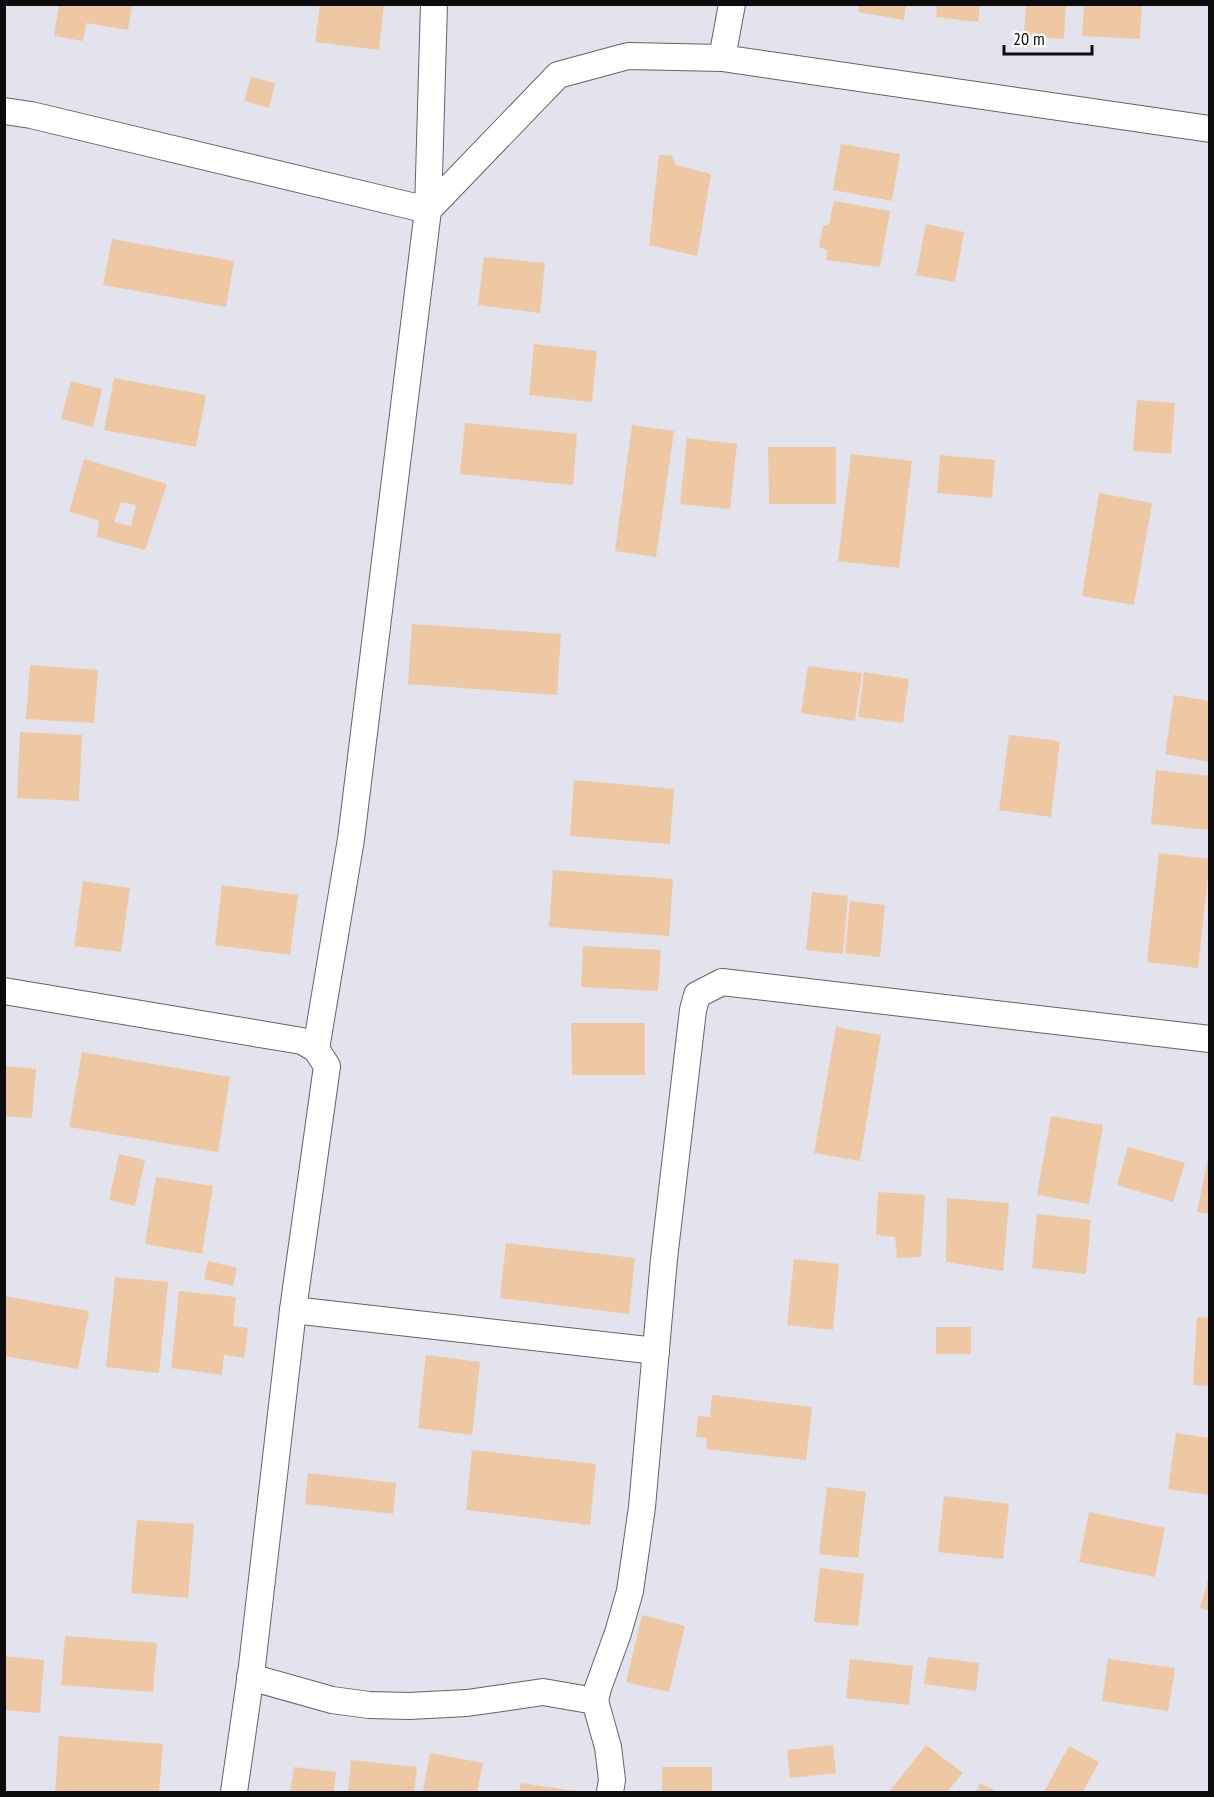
<svg xmlns="http://www.w3.org/2000/svg" width="1214" height="1797" viewBox="0 0 1214 1797" font-family="'PT Sans Narrow',sans-serif">
  <style>
    .building { fill: #eec8a3; fill-rule: evenodd }
    .lines { fill: none; stroke-linecap: round; stroke-linejoin: round }
    .street-casing { stroke: #62636b; stroke-width: 28 }
    .street { stroke: #fff; stroke-width: 26 }
  </style>
  <rect width="100%" height="100%" fill="#e2e3ed"/>
  <g class="building">
    <path d="M59,4h73l-4,26 -42,-7 -3,18 -29,-5z"/>
    <path d="M320,4h64l-5,46 -64,-8z"/>
    <path d="M859,4h47l-2,16 -46,-8z"/>
    <path d="M937,4h43l-2,18 -42,-5z"/>
    <path d="M1026,4h40l-2,35 -40,-3z"/>
    <path d="M1084,4h58l-2,35 -58,-3z"/>
    <path d="M251,77l24,6 -6,25 -25,-7z"/>
    <path d="M841,144l59,10 -8,47 -59,-11z"/>
    <path d="M659,155l13,1 4,9 35,9 -14,82 -48,-11z"/>
    <path d="M834,201l56,10 -10,56 -54,-7 1,-10 -8,-3 4,-21 6,-2z"/>
    <path d="M926,224l38,8 -9,50 -39,-7z"/>
    <path d="M112,239l122,22 -8,46 -123,-22z"/>
    <path d="M484,257l61,6 -5,50 -62,-8z"/>
    <path d="M534,344l63,7 -5,51 -63,-7z"/>
    <path d="M114,378l92,17 -10,52 -92,-17z"/>
    <path d="M71,381l31,8 -9,38 -32,-8z"/>
    <path d="M1137,400l38,3 -4,51 -38,-3z"/>
    <path d="M465,423l112,11 -4,51 -113,-11z"/>
    <path d="M632,425l42,6 -18,126 -41,-6z"/>
    <path d="M687,438l50,6 -7,65 -50,-5z"/>
    <path d="M768,447h68v57h-67z"/>
    <path d="M851,454l61,7 -13,107 -61,-7z"/>
    <path d="M940,455l55,5 -3,38 -55,-5z"/>
    <path d="M84,459l83,25 -22,66 -48,-13 2,-17 -30,-8zM121,502l15,3 -5,21 -17,-4z"/>
    <path d="M1099,493l53,10 -18,102 -52,-9z"/>
    <path d="M412,624l149,10 -4,61 -149,-11z"/>
    <path d="M30,665l68,5 -4,53 -68,-4z"/>
    <path d="M808,666l54,7 -7,48 -54,-8z"/>
    <path d="M864,672l45,7 -6,44 -45,-6z"/>
    <path d="M1174,695l36,6 -1,61 -44,-8z"/>
    <path d="M20,732l62,3 -3,66 -62,-3z"/>
    <path d="M1009,735l51,6 -9,76 -52,-7z"/>
    <path d="M1156,770l54,6v54l-59,-6z"/>
    <path d="M574,780l100,9 -4,55 -100,-8z"/>
    <path d="M1159,853l51,6 -12,109 -51,-6z"/>
    <path d="M553,870l120,9 -4,57 -120,-9z"/>
    <path d="M83,881l47,7 -9,64 -47,-6z"/>
    <path d="M222,885l76,10 -8,60 -75,-10z"/>
    <path d="M812,892l36,4 -5,58 -37,-4z"/>
    <path d="M850,901l35,4 -5,52 -35,-4z"/>
    <path d="M583,946l78,4 -3,41 -77,-4z"/>
    <path d="M571,1023h74v52h-73z"/>
    <path d="M836,1027l45,8 -21,126 -46,-8z"/>
    <path d="M82,1052l148,25 -12,75 -149,-25z"/>
    <path d="M4,1066l32,3 -4,49 -28,-2z"/>
    <path d="M1051,1116l52,9 -14,79 -52,-9z"/>
    <path d="M1128,1147l57,16 -12,39 -56,-17z"/>
    <path d="M119,1154l26,6 -10,46 -26,-6z"/>
    <path d="M1208,1158h2v56l-13,-2z"/>
    <path d="M156,1177l57,9 -11,68 -57,-10z"/>
    <path d="M878,1192l47,3 -4,62 -24,1 -2,-21 -19,-2z"/>
    <path d="M947,1198l62,5 -6,68 -57,-9z"/>
    <path d="M1037,1214l54,6 -5,54 -54,-6z"/>
    <path d="M506,1243l129,15 -6,56 -129,-16z"/>
    <path d="M794,1259l45,5 -6,66 -46,-5z"/>
    <path d="M208,1261l29,7 -4,18 -29,-7z"/>
    <path d="M115,1277l53,5 -9,91 -53,-6z"/>
    <path d="M179,1291l57,6 -3,29 15,2 -4,30 -20,-3 -2,20 -51,-7z"/>
    <path d="M4,1296l85,15 -11,58 -74,-13z"/>
    <path d="M1197,1317l13,1v68l-17,-1z"/>
    <rect x="936" y="1327" width="35" height="27"/>
    <path d="M426,1355l54,7 -8,73 -54,-7z"/>
    <path d="M712,1395l100,12 -6,53 -100,-11 1,-11 -11,-1 2,-21 12,1z"/>
    <path d="M1176,1433l34,5v57l-42,-6z"/>
    <path d="M472,1450l124,14 -6,61 -124,-15z"/>
    <path d="M308,1473l88,10 -3,31 -88,-10z"/>
    <path d="M827,1487l39,5 -8,66 -39,-4z"/>
    <path d="M944,1496l65,8 -6,55 -65,-7z"/>
    <path d="M1089,1512l76,16 -10,49 -76,-15z"/>
    <path d="M137,1520l57,4 -6,74 -57,-5z"/>
    <path d="M820,1568l44,6 -6,52 -44,-4z"/>
    <path d="M1209,1576h1v35l-10,-3z"/>
    <path d="M642,1615l43,11 -16,66 -43,-10z"/>
    <path d="M65,1636l92,7 -4,49 -92,-7z"/>
    <path d="M4,1656l40,4 -4,53 -36,-3z"/>
    <path d="M928,1657l51,6 -3,28 -52,-7z"/>
    <path d="M850,1659l63,7 -4,39 -63,-7z"/>
    <path d="M1108,1659l67,9 -7,43 -66,-10z"/>
    <path d="M59,1736l104,8 -4,48h-104z"/>
    <path d="M833,1745l3,28 -46,5 -3,-28z"/>
    <path d="M926,1745l37,28 -16,19h-58z"/>
    <path d="M1069,1746l30,16 -16,30h-39z"/>
    <path d="M430,1753l53,10 -6,29h-54z"/>
    <path d="M351,1760l66,7 -3,25h-66z"/>
    <path d="M294,1767l42,5 -2,20h-44z"/>
    <rect x="662" y="1767" width="50" height="25"/>
    <path d="M521,1783l53,8v1h-55z"/>
    <path d="M980,1783l18,9h-22z"/>
  </g>
  <g class="lines">
    <defs>
      <g id="street">
        <path d="M722,58l10,-54"/>
        <path d="M4,111l27,4 397,95 6,-206"/>
        <path d="M4,991l298,50 14,8 11,17 -34,244 -41,356 -18,126"/>
        <path d="M316,1049l35,-210 77,-629 130,-135 70,-19 94,2 488,71"/>
        <path d="M293,1310l363,41"/>
        <path d="M250,1677l82,23 37,5 40,1 58,-3 76,-11 52,9"/>
        <path d="M610,1792l2,-12 -4,-33 -13,-46 3,-13 20,-55 12,-42 12,-84 22,-248 29,-249 4,-15 25,-13 488,57"/>
      </g>
    </defs>
    <use href="#street" class="street-casing"/>
    <use href="#street" class="street"/>
  </g>
  <rect width="1214" height="1797" fill="none" stroke="#0c0c0f" stroke-width="12"/>
  <path d="M1004 45v9h88v-9" fill="none" stroke="#0c0c0f" stroke-width="3"/>
  <text x="1013" y="45" font-size="18" fill="#0c0c0f" stroke="#ffffff" stroke-width="4.5" paint-order="stroke">20 m</text>
</svg>
